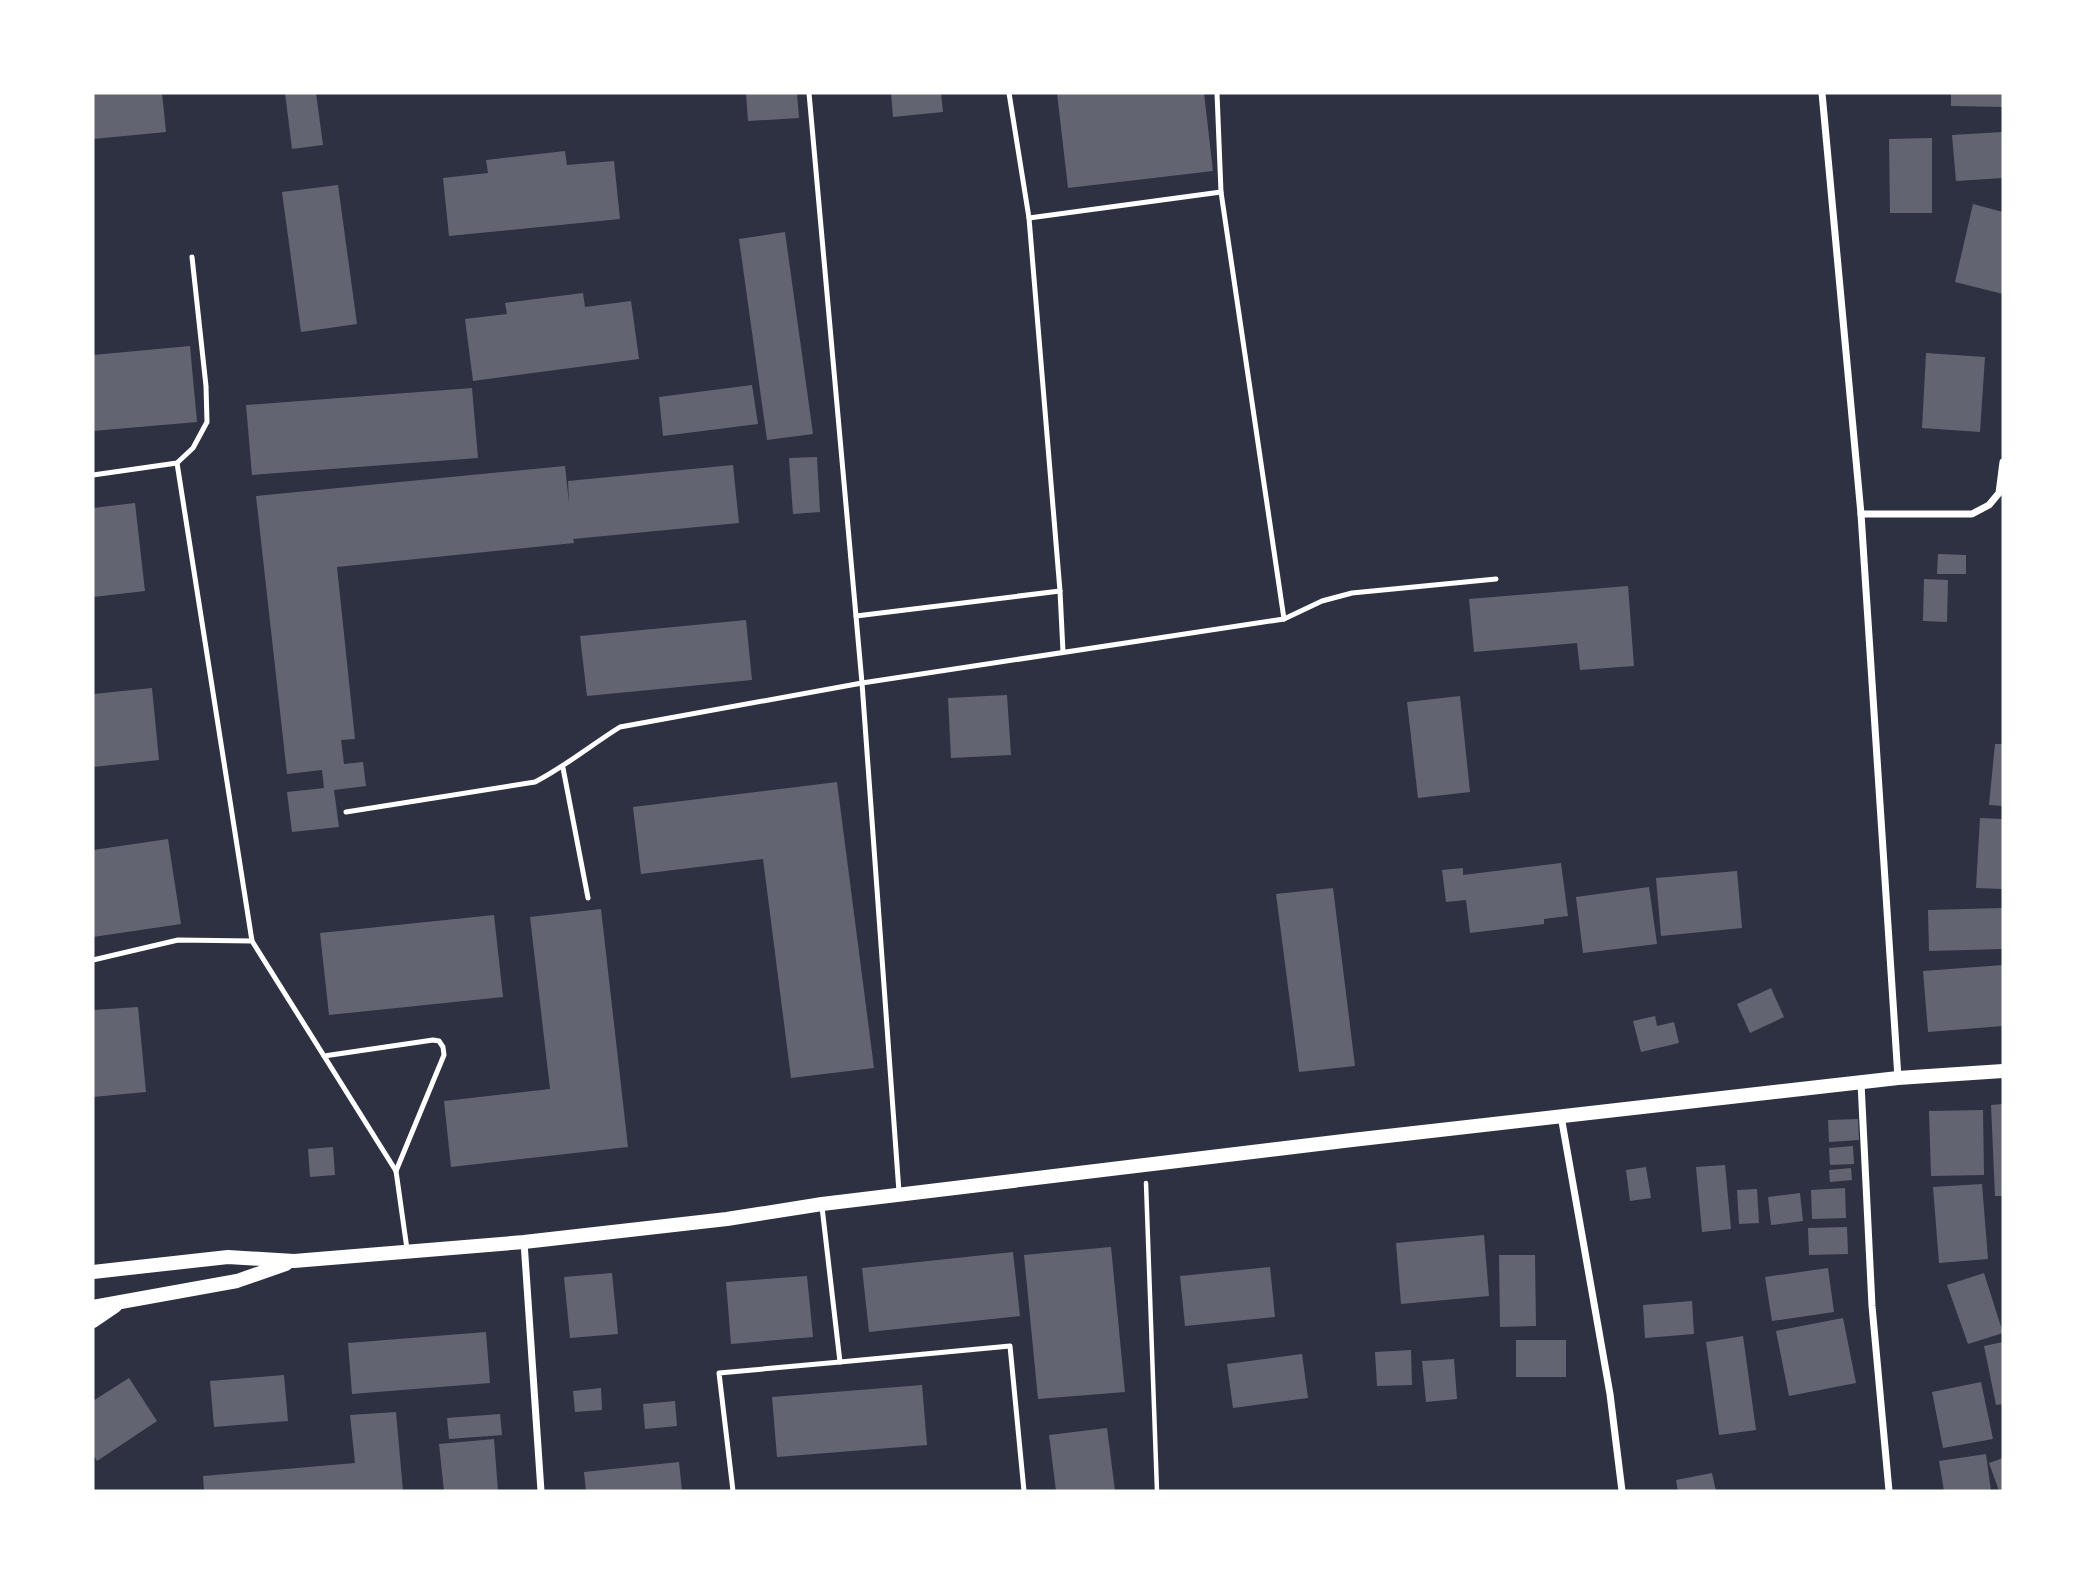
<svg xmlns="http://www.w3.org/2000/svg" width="2096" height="1584" viewBox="0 0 2096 1584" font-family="'Public Sans',sans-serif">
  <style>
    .building { fill: #626471 }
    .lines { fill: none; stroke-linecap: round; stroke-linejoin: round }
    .path { stroke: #fff; stroke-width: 4.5 }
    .service { stroke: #fff; stroke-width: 5 }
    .minor { stroke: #fff; stroke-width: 7 }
    .secondary { stroke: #fff; stroke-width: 14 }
  </style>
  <rect width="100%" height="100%" fill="#2d3142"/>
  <g class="building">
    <path d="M93,93h69l4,39 -73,7z"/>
    <path d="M285,93h31l7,52 -31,4z"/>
    <path d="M746,93h51l2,25 -51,3z"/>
    <path d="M891,93h50l2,19 -50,5z"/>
    <path d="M1057,93h147l9,78 -145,17z"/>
    <path d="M1951,93h52v14l-52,-1z"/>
    <path d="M2003,132v46l-47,3 -4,-46z"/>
    <path d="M1932,138v75h-42l-1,-74z"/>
    <path d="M565,151l2,14 47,-4 6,58 -171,17 -6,-58 45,-5 -2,-13z"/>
    <path d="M338,185l19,139 -56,8 -19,-140z"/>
    <path d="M1973,204l30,8v82l-48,-12z"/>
    <path d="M785,232l28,202 -46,6 -28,-201z"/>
    <path d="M583,293l2,14 46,-6 8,58 -166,22 -8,-62 42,-5 -2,-11z"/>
    <path d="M190,346l7,76 -104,9v-76z"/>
    <path d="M1926,353l59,4 -5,75 -58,-4z"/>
    <path d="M752,385l6,39 -95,12 -4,-39z"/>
    <path d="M472,388l6,70 -226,17 -6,-70z"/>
    <path d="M817,457l3,55 -27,2 -4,-56z"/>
    <path d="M733,465l6,58 -166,16 1,4 -237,24 18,172 -14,1 3,24 19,-2 3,24 -32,4 5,37 -47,5 -5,-40 37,-4 -2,-18 -35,4 -31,-278 309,-30 4,37 -1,-22z"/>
    <path d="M135,503l10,88 -52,6v-89z"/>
    <path d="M1938,554l28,1v19h-29z"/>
    <path d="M1924,579l24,1 -1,42 -24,-1z"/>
    <path d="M1628,586l6,80 -54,4 -3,-27 -103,9 -5,-53z"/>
    <path d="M746,620l6,60 -165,16 -7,-60z"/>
    <path d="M152,688l7,72 -66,7v-73z"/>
    <path d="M1007,695l4,60 -60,3 -3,-60z"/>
    <path d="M1460,696l10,96 -52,6 -11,-96z"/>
    <path d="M1995,744h8v62l-14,-1z"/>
    <path d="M837,782l37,286 -83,10 -28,-219 -122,15 -8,-67z"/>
    <path d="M1980,818l23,1v70l-27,-1z"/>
    <path d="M168,839l13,85 -88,13v-87z"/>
    <path d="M1561,863l7,53 -24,3v5l-74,9 -4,-33 -20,2 -4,-32 21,-2v7z"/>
    <path d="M1737,871l5,57 -81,8 -5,-58z"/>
    <path d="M1649,887l8,57 -74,9 -7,-56z"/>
    <path d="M1333,888l22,178 -56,6 -23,-178z"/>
    <path d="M2002,908l1,41 -74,2 -1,-41z"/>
    <path d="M601,909l27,238 -177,20 -7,-66 106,-12 -20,-172z"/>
    <path d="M494,915l9,82 -174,18 -9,-82z"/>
    <path d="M2003,965v61l-75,6 -5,-61z"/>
    <path d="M1771,988l13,29 -34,16 -13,-29z"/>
    <path d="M138,1007l8,85 -53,5v-87z"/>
    <path d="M1655,1016l2,10 17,-4 5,21 -38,9 -8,-31z"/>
    <path d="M2003,1104v92h-8l-4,-91z"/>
    <path d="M1983,1110l1,65 -53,1 -2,-65z"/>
    <path d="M1858,1119l1,21 -30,2 -1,-22z"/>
    <path d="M1853,1146l1,18 -24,1 -1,-17z"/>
    <path d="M333,1147l2,28 -25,2 -2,-28z"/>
    <path d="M1725,1165l6,64 -29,3 -6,-65z"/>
    <path d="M1646,1167l5,31 -21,3 -4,-31z"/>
    <path d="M1851,1168l1,12 -22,2 -1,-12z"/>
    <path d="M1982,1184l6,75 -49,4 -6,-76z"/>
    <path d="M1845,1188l1,30 -34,1 -1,-29z"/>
    <path d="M1757,1189l2,34 -20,1 -2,-34z"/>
    <path d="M1800,1193l3,28 -32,4 -3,-28z"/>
    <path d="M1847,1227l1,27 -39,1 -1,-27z"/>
    <path d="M1484,1235l5,61 -88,8 -5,-61z"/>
    <path d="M1111,1247l14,145 -87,7 -14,-144z"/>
    <path d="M1013,1252l7,64 -151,16 -7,-64z"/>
    <path d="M1499,1255h36l1,71 -36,1z"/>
    <path d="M1270,1267l5,50 -90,9 -5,-50z"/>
    <path d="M1828,1268l6,44 -62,9 -7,-44z"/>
    <path d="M612,1273l6,61 -48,4 -6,-61z"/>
    <path d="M1984,1273l19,60 -35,11 -21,-59z"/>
    <path d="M807,1276l6,61 -82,7 -5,-62z"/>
    <path d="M1692,1301l2,33 -49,4 -2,-33z"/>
    <path d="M1843,1318l13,65 -67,13 -13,-65z"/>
    <path d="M486,1332l4,51 -138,11 -4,-51z"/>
    <path d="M1743,1336l13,94 -37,5 -13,-93z"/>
    <rect x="1516" y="1340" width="50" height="37"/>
    <path d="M2003,1342v62l-7,1 -12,-59z"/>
    <path d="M1411,1350l1,35 -35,1 -2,-34z"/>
    <path d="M1302,1354l6,44 -75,10 -6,-44z"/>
    <path d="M1454,1359l3,40 -31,3 -4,-41z"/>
    <path d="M284,1375l4,46 -74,6 -4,-46z"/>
    <path d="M129,1378l28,43 -60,40 -4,-7v-53z"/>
    <path d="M1981,1382l12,57 -50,9 -11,-56z"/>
    <path d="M922,1385l5,60 -150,12 -5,-60z"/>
    <path d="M601,1388l1,22 -27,2 -2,-21z"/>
    <path d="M675,1401l2,25 -32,3 -2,-25z"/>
    <path d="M396,1412l7,79h-199l-1,-15 152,-13 -5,-48z"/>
    <path d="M500,1414l2,21 -53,4 -2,-21z"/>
    <path d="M1107,1428l8,63h-59l-7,-56z"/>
    <path d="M494,1439l4,52h-54l-5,-47z"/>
    <path d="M1986,1454l5,37h-47l-5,-30z"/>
    <path d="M2003,1458v33h-4l-10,-28z"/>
    <path d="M679,1462l3,29h-96l-2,-19z"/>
    <path d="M1712,1473l4,18h-38l-2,-11z"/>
  </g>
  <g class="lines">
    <path class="path" d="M1146,1183l11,308"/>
    <g class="service">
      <path d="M809,93l53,590 37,509"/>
      <path d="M1009,93l20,125 31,373 3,61"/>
      <path d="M1217,93l4,99 63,427"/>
      <path d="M1029,218l192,-26"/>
      <path d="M177,463l75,478"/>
      <path d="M93,475l84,-12 16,-15 14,-26 -1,-36 -14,-129"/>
      <path d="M856,616l204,-25"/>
      <path d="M563,768l25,130"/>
      <path d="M346,812l189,-30c31,-16 56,-37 85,-55l242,-44 422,-64 38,-18 30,-8 144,-14"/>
      <path d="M93,960l85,-20 74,1 144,230 11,78"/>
      <path d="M324,1056l109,-16 6,1 4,6 1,8 -48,116"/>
      <path d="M822,1207l18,155 170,-16 14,145"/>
      <path d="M733,1491l-14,-118 121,-11"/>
    </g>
    <g class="minor">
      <path d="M1822,93l39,421 37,564"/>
      <path d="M1861,514h111l17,-9 10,-12 4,-31"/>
      <path d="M1861,1083l11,223 17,185"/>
      <path d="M1561,1116l49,278 12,97"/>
      <path d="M524,1242l17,249"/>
    </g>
    <g class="secondary">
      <path d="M93,1272l135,-15 66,4 230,-19 203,-23 95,-15 530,-64 546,-62 105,-7"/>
      <path d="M93,1307l144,-26 49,-17"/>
      <path d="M93,1321l22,-15"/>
    </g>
  </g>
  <rect width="2096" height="1584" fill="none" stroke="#ffffff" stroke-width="189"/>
</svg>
